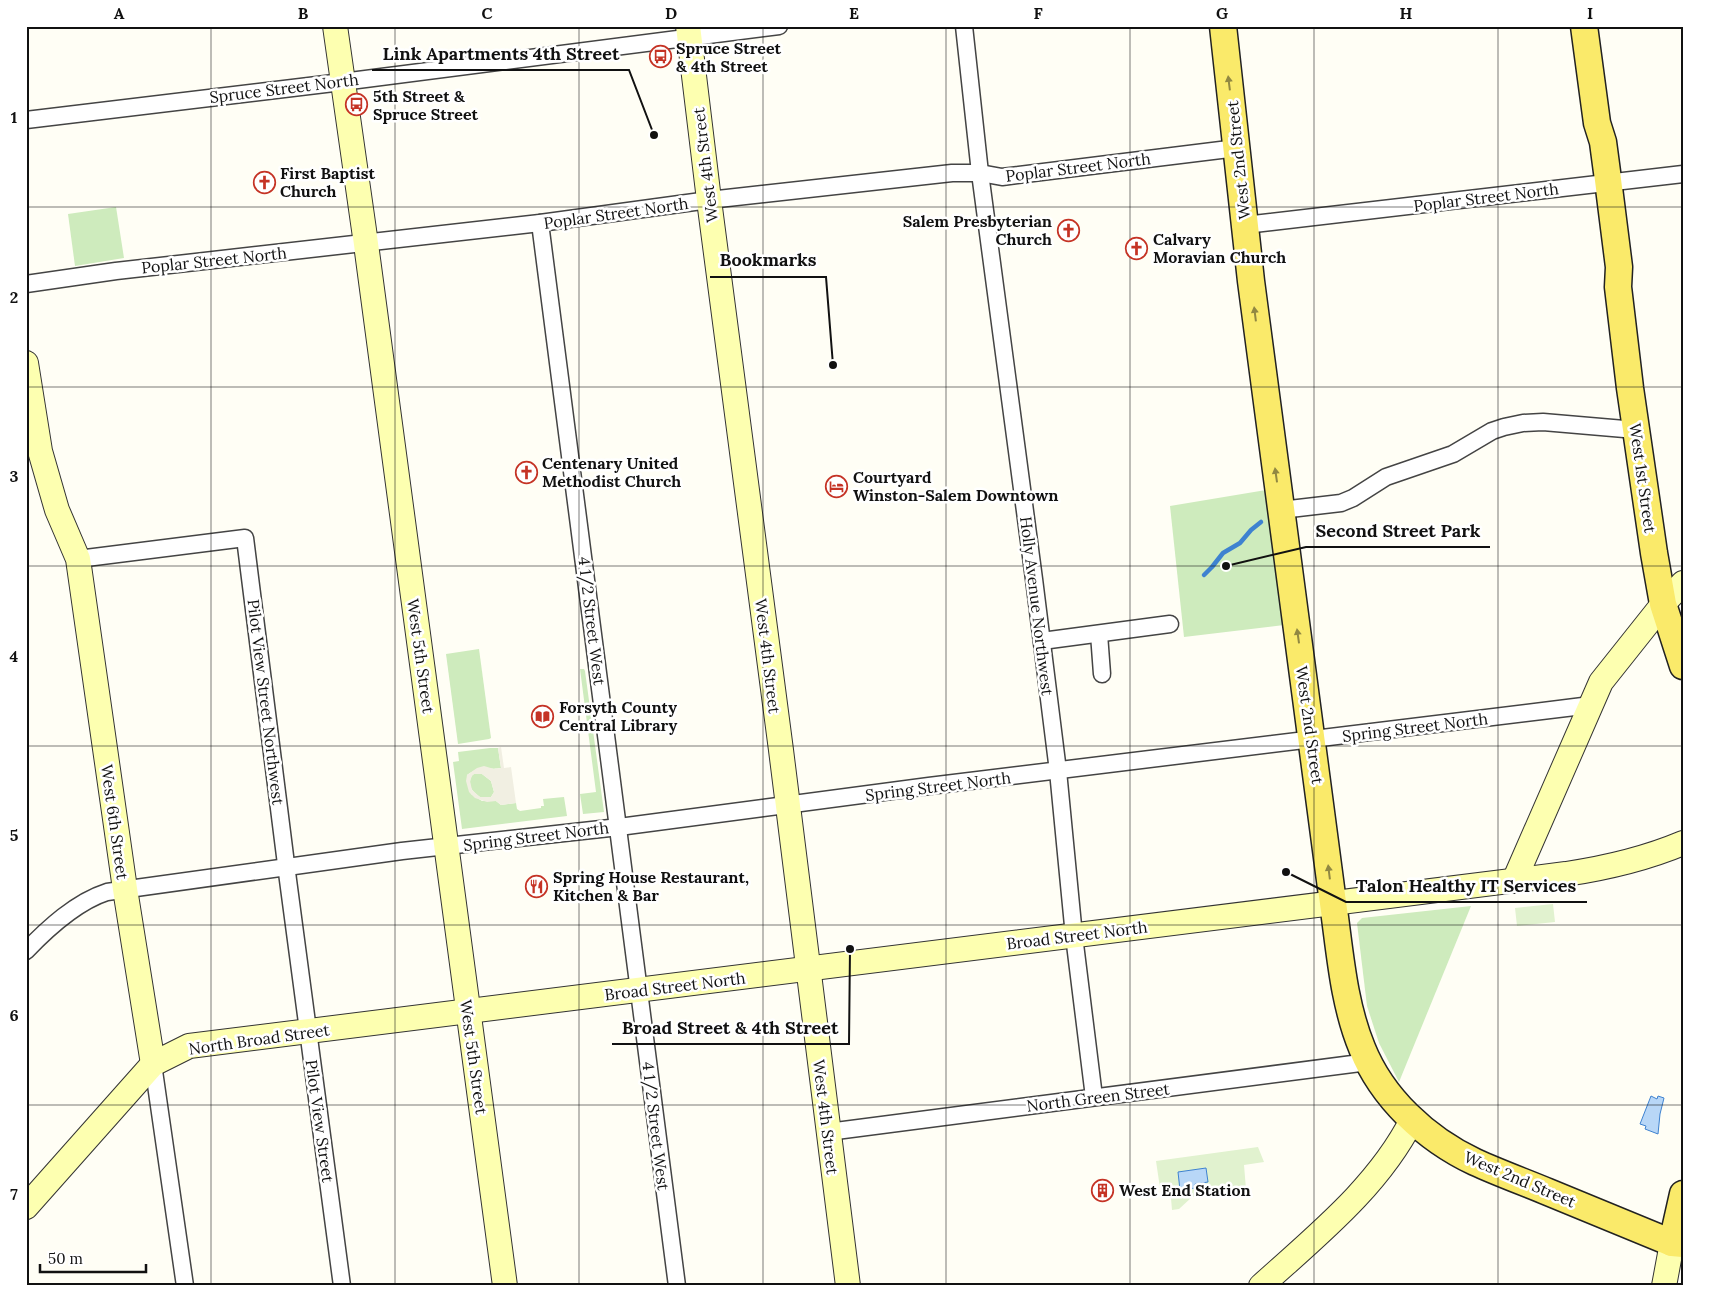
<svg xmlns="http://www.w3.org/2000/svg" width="1709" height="1312" viewBox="0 0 1709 1312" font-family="Lora,serif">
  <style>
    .green { fill: #ceebbd }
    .pitch { fill: #e1f2cf }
    .plaza { fill: #f1efe2; fill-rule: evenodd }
    .water { fill: #b8d7f7; stroke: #3e82d0 }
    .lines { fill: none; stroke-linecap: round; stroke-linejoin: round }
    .stream { stroke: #3e82d0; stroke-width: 4.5 }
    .street-casing { stroke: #444; stroke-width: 19 }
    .secondary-casing { stroke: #333; stroke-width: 26 }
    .primary-casing { stroke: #222; stroke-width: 29 }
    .street { stroke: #fff; stroke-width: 16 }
    .secondary { stroke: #fdffb0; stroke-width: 24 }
    .primary { stroke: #faea6a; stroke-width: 26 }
    .oneway { fill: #918842 }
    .grid { fill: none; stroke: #111; stroke-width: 1; stroke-opacity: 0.55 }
    .labels { text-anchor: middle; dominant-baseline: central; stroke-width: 5; stroke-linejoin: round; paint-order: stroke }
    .poi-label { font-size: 16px; font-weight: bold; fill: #111; stroke: #fff; text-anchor: start }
    .street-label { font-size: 16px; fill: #111; stroke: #fff }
    .leader { fill: none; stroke: #111; stroke-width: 2 }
    .callout-dot { fill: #111; stroke: #fff; stroke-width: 2 }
    .callout-label { font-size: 18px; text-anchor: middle; font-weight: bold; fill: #111; stroke: #fff; stroke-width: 5; stroke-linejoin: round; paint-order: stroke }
    .neatline { fill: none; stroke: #111; stroke-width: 2 }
    .grid-label { font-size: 16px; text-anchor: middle; font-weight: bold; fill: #111 }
  </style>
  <rect width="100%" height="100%" fill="#fffef5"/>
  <g class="green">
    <path d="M116,207l8,51 -49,8 -7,-52z"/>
    <path d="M1266,490l18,135 -100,12 -14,-131z"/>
    <path d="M479,649l12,89 -2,1 -31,5 -12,-90z"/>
    <path d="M435,664l22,165 -2,1 -23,-165z"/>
    <path d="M580,669h4l1,2 19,141 -21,2 -3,-20 16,-2z"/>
    <path d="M490,748h8l3,20c-18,3 -15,-6 -34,7l4,19 11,7h14l5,4 15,-2 1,6 3,2 21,-3v-2h3l-1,-7 21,-2 3,19 -105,13 -9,-67 6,-1 -1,-9z"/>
    <path d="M474,774h8l9,7 3,11 -3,5h-11c-8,-5 -13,-12 -8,-22z"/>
    <path d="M1471,906l-72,176 -20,-39 -12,-37 -10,-83 5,-5z"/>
  </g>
  <g class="pitch">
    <path d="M1553,904l2,18 -38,4 -2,-18z"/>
    <path d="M1258,1147l6,15 -20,3 2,24 -54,8 -13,12 -7,1 -2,-23 -10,1 -4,-27z"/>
  </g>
  <path class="plaza" d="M501,747l3,21 7,-1 5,36 -15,2 -5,-4 -9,1 -12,-4 -6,-6 -3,-11 1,-6 10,-7 7,-2 10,3 7,-1 -3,-20zM474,774h8l9,7 3,11 -3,5h-11l-8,-7 -2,-9 2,-5z"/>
  <g class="water">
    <path d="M1651,1096l6,3 1,-3 6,2 -4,16 -2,20 -13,-5 1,-3 -6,-2z"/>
    <path d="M1206,1168l2,14 -13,2v4l-15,2 -2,-18z"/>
  </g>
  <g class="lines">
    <path class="stream" d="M1204,575l8,-8 11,-14 17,-10 11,-13 10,-8"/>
    <defs>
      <g id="street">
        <path d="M964,26l16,147 54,406 24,192 16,165 20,161"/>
        <path d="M26,120l316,-38 437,-56"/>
        <path d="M540,223l137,1063"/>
        <path d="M1245,225l438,-51"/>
        <path d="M26,284l90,-13 424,-48 169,-23 243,-27h28l22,4 235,-29"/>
        <path d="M1281,510l60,-7 12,-5 33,-21 67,-23 39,-23 12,-4 19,-4 20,-1 93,8"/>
        <path d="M78,559l167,-21 43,342 54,406"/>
        <path d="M1099,634l3,40"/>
        <path d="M1042,641l128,-17"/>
        <path d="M26,951c22,-23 50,-49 81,-59l295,-41 217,-24 310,-41 662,-81"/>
        <path d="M153,1064l32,222"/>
        <path d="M828,1132l540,-70"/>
      </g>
      <g id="secondary">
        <path d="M335,26l31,218 139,1042"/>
        <path d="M688,26l21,174 72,550 67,536"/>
        <path d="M26,363l14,88 17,59 21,49 47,330 28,175"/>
        <path d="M1514,881l87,-199 62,-78 20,-21"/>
        <path d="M26,1207l127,-143 36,-18 1377,-172c40,-6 79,-15 117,-31"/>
        <path d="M1261,1286c55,-50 117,-99 151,-166"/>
        <path d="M1664,1286l8,-43"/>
      </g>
      <g id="primary">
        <path d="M1223,26l28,255 82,622c7,48 10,99 29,145 20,50 64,91 113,114 24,11 49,20 73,30 41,17 82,34 124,51l11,1"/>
        <path d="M1584,26l13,97 6,19 4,30 12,95 -1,20 12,101 24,165 9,51 20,62"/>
        <path d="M1672,1243l11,-49"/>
      </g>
    </defs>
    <use href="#street" class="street-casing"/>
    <use href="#secondary" class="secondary-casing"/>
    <use href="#primary" class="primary-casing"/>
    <use href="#street" class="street"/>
    <use href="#secondary" class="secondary"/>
    <use href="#primary" class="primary"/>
  </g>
  <defs><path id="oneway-solid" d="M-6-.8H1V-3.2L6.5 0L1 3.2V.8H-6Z" transform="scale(1.25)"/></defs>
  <g class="oneway">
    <use href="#oneway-solid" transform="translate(1229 83) rotate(-97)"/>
    <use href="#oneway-solid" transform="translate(1255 314) rotate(-97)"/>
    <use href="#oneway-solid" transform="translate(1276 475) rotate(-98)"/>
    <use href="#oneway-solid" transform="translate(1298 636) rotate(-98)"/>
    <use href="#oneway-solid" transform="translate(1329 872) rotate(-97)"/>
  </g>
  <path class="grid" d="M211,26v1260M395,26v1260M579,26v1260M763,26v1260M946,26v1260M1130,26v1260M1314,26v1260M1498,26v1260M26,207h1657M26,387h1657M26,566h1657M26,746h1657M26,925h1657M26,1105h1657"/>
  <defs>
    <symbol id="bus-ring" viewBox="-11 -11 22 22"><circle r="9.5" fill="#fff" stroke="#c53325" stroke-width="1.5"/><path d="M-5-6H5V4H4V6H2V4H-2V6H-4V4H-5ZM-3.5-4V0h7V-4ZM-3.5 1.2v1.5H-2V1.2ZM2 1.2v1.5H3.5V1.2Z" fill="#c53325"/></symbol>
    <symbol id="church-ring" viewBox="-11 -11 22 22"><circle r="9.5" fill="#fff" stroke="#c53325" stroke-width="1.5"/><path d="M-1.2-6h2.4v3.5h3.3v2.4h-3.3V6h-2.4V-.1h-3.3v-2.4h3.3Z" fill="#c53325"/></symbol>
    <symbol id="hotel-ring" viewBox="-11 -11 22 22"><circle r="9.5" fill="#fff" stroke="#c53325" stroke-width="1.5"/><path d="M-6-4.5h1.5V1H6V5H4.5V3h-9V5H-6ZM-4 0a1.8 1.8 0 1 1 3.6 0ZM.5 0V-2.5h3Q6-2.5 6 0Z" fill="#c53325"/></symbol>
    <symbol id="library-ring" viewBox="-11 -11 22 22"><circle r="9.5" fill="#fff" stroke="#c53325" stroke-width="1.5"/><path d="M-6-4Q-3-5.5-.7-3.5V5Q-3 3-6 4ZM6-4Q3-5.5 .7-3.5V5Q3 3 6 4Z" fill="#c53325"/></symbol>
    <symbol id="restaurant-ring" viewBox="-11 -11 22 22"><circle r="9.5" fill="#fff" stroke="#c53325" stroke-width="1.5"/><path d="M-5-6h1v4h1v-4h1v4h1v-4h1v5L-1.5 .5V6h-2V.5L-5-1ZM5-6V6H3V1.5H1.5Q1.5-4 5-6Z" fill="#c53325"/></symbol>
    <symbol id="building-ring" viewBox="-11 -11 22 22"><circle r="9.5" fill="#fff" stroke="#c53325" stroke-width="1.5"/><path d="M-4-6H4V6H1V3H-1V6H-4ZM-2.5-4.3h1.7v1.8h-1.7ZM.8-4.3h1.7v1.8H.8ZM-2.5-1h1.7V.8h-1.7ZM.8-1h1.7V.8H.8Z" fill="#c53325"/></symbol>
  </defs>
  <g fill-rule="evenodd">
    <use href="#bus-ring" x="648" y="44" width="25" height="25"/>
    <use href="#bus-ring" x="344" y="92" width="25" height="25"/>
    <use href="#church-ring" x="252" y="170" width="25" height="25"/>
    <use href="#church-ring" x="1056" y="218" width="25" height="25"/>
    <use href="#church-ring" x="1124" y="236" width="25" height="25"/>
    <use href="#church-ring" x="514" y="460" width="25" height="25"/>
    <use href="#hotel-ring" x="824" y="474" width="25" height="25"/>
    <use href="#library-ring" x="530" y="704" width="25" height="25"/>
    <use href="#restaurant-ring" x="524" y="874" width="25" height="25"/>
    <use href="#building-ring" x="1090" y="1178" width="25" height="25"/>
  </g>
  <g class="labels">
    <g class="poi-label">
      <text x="676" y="48">Spruce Street<tspan x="676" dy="18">&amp; 4th Street</tspan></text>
      <text x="373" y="96">5th Street &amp;<tspan x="373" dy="18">Spruce Street</tspan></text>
      <text x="280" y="173">First Baptist<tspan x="280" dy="18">Church</tspan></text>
      <text x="1052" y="221" text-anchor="end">Salem Presbyterian<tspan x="1052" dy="18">Church</tspan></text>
      <text x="1153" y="239">Calvary<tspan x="1153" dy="18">Moravian Church</tspan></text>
      <text x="542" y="463">Centenary United<tspan x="542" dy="18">Methodist Church</tspan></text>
      <text x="853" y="477">Courtyard<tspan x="853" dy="18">Winston-Salem Downtown</tspan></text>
      <text x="559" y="707">Forsyth County<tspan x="559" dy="18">Central Library</tspan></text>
      <text x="553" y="877">Spring House Restaurant,<tspan x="553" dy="18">Kitchen &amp; Bar</tspan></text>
      <text x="1119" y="1190">West End Station</text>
    </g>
    <g class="street-label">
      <text transform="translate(284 88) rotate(-7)">Spruce Street North</text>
      <text transform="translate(1238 160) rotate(-96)">West 2nd Street</text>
      <text transform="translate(705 165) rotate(-97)">West 4th Street</text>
      <text transform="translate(1078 167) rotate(-7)">Poplar Street North</text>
      <text transform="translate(1486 197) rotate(-7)">Poplar Street North</text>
      <text transform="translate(616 213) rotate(-8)">Poplar Street North</text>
      <text transform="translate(214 260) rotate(-6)">Poplar Street North</text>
      <text transform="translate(1643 478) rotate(82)">West 1st Street</text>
      <text transform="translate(1037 606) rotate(83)">Holly Avenue Northwest</text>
      <text transform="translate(592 621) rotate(83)">4 1/2 Street West</text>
      <text transform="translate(421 656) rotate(82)">West 5th Street</text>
      <text transform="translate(768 656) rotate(83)">West 4th Street</text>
      <text transform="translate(266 702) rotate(83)">Pilot View Street Northwest</text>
      <text transform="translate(1310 725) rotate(82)">West 2nd Street</text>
      <text transform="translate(1415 727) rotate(-7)">Spring Street North</text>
      <text transform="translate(938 786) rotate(-7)">Spring Street North</text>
      <text transform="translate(115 822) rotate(82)">West 6th Street</text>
      <text transform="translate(536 836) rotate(-7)">Spring Street North</text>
      <text transform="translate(1077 935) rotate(-7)">Broad Street North</text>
      <text transform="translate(675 986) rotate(-7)">Broad Street North</text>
      <text transform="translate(259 1039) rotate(-8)">North Broad Street</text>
      <text transform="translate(474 1057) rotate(82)">West 5th Street</text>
      <text transform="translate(1098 1097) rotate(-7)">North Green Street</text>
      <text transform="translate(826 1117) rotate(83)">West 4th Street</text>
      <text transform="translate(320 1121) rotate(82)">Pilot View Street</text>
      <text transform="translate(656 1126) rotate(83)">4 1/2 Street West</text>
      <text transform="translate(1520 1179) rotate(23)">West 2nd Street</text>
    </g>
  </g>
  <path class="leader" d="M654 135L629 70H372M833 365L826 277H710M1226 566L1306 547H1490M1286 872L1346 902H1587M850 949L849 1044H612"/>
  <g class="callout-dot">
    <circle cx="654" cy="135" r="5"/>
    <circle cx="833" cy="365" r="5"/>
    <circle cx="1226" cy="566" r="5"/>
    <circle cx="1286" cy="872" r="5"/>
    <circle cx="850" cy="949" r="5"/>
  </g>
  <g class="callout-label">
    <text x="501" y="60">Link Apartments 4th Street</text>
    <text x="768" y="266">Bookmarks</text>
    <text x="1398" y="537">Second Street Park</text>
    <text x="1466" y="892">Talon Healthy IT Services</text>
    <text x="730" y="1034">Broad Street &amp; 4th Street</text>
  </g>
  <rect width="1709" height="1312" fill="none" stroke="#ffffff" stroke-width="55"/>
  <path d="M40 1264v8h106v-8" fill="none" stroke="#111111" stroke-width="2.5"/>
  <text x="48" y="1264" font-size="15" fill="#111111" stroke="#ffffff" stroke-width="4" paint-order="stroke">50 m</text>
  <rect x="28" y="28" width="1654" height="1256" class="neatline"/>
  <g class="grid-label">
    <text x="119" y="19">A</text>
    <text x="303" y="19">B</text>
    <text x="487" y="19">C</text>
    <text x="671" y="19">D</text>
    <text x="854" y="19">E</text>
    <text x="1038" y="19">F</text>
    <text x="1222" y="19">G</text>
    <text x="1406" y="19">H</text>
    <text x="1590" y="19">I</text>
    <text x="14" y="123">1</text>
    <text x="14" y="303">2</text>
    <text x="14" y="482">3</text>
    <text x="14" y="662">4</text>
    <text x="14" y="841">5</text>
    <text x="14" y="1021">6</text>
    <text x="14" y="1200">7</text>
  </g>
</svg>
